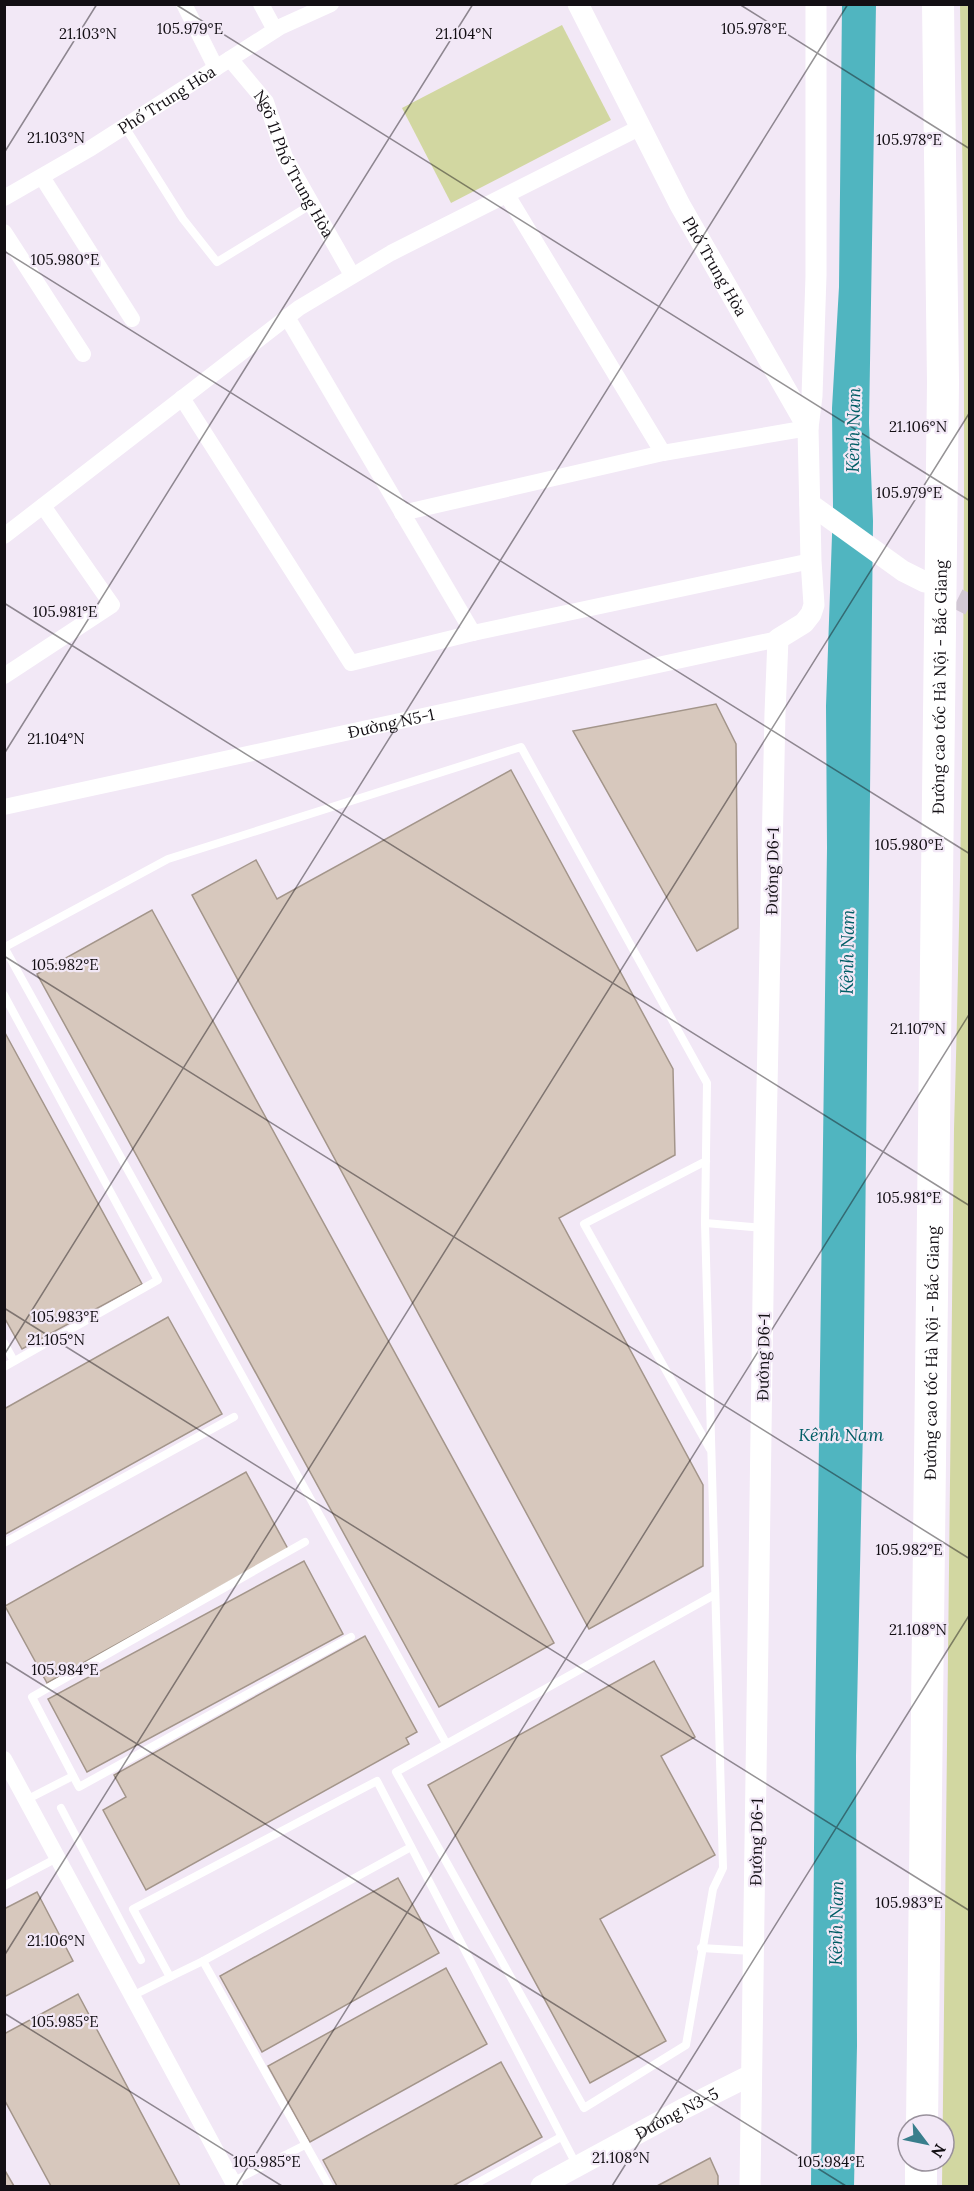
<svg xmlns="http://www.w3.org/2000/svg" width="974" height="2191" viewBox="0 0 974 2191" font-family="Lora,serif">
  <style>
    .green { fill: #d2d7a1 }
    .water { fill: #50b5c0 }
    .building { fill: #d7c8bd; stroke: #a3958a; stroke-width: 1.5 }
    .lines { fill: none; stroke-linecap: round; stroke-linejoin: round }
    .tertiary-tunnel { stroke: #d1c7d4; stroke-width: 21; stroke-dasharray: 21 10; stroke-linecap: butt }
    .service { stroke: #fff; stroke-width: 8 }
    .minor { stroke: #fff; stroke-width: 16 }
    .tertiary { stroke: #fff; stroke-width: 21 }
    .motorway { stroke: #fff; stroke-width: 32 }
    .ticks { fill: none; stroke: #130f14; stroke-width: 1.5; stroke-opacity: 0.45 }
    .labels { text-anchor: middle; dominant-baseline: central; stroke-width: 4.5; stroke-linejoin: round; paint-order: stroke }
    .street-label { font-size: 16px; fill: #130f14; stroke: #f2e8f6 }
    .water-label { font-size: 18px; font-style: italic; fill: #005d65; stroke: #f2e8f6 }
    .ticks-label { font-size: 15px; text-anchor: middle; fill: #130f14; stroke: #f2e8f6; stroke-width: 4.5; stroke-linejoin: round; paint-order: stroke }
  </style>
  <rect width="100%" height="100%" fill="#f2e8f6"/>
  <g class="green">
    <path d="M969,4l1,2182h-28l12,-1057c11,-375 13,-750 6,-1124z"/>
    <path d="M562,25l49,95 -160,83 -49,-95z"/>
  </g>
  <path class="water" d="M876,4l-7,419 4,98 -10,907 -7,328 1,290 -3,140h-43l4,-450 12,-888 -1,-142 7,-199 -1,-99 7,-121 3,-282z"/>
  <g class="building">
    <path d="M716,704l20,40 2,184 -41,23 -124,-220z"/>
    <path d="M511,770l162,299 2,86 -116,63 144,267v81l-114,63 -397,-734 64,-35 21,39z"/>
    <path d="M152,910l402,733 -115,64 -402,-733z"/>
    <path d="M4,1031l138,253 -120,65 -18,-32z"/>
    <path d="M168,1317l54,97 -218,121v-126z"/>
    <path d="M246,1472l42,77 -241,134 -42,-77z"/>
    <path d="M304,1561l39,73 -256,138 -39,-73z"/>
    <path d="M365,1636l52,96 -11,6 3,6 -263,146 -43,-80 23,-13 -12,-22z"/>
    <path d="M654,1661l41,76 -34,19 54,99 -115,64 66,122 -76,42 -162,-298z"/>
    <path d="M398,1878l41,75 -177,99 -42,-76z"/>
    <path d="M37,1892l36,69 -69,36v-88z"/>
    <path d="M446,1968l41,76 -177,98 -42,-76z"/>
    <path d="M78,1994l102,192h-129l-47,-87v-65z"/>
    <path d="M501,2062l41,75 -89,49h-116l-14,-26z"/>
    <path d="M710,2158l8,18v10h-61z"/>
    <path d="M4,2169l10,17h-10z"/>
  </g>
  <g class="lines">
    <path class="tertiary-tunnel" d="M930,585l40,20"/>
    <g class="service">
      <path d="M125,127l58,92 34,43 95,-58"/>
      <path d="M4,947l442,796"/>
      <path d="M5,947l163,-88 353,-112 186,336 -2,140 18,645 -10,21 -27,156 -102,63 -188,-336 318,-177"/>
      <path d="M4,995l154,285 -154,87"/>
      <path d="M706,1161l-122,63 126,225"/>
      <path d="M705,1223l59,5"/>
      <path d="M4,1343l10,18"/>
      <path d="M305,1542l-273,155 47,90 272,-150"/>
      <path d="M4,1543l230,-126"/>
      <path d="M26,1800l47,-24"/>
      <path d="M61,1808l80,152"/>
      <path d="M4,1886l53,-28"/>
      <path d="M701,1948l51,3"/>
      <path d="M203,1961l208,-114"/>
      <path d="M132,1996l38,-19"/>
      <path d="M232,2182l73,-37"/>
      <path d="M329,2186l-126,-225 -33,16 -37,-68 244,-128 200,385"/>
      <path d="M472,2186l89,-49"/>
    </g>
    <g class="minor">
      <path d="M184,4l32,64"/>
      <path d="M261,4l14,26"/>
      <path id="s1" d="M230,59l36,43 19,55 67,118"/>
      <path d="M42,177l90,142"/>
      <path d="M507,195l156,258"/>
      <path id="s2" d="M4,198l87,-50 189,-121 51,-23"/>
      <path d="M4,232l79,122"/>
      <path d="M287,317l186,316"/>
      <path d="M182,398l169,265 122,-30 338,-72"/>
      <path d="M402,513l261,-60 145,-25"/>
      <path d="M4,536l295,-228 92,-55 250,-126"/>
      <path d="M4,676l108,-71 -69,-99"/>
      <path id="s3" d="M4,807l774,-168"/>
      <path d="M4,1759l231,427"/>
    </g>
    <g class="tertiary">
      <path id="s4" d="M578,4l102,201 128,223 3,133 3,44 -3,9 -7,9 -26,16 -3,74 -11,515 -14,958"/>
      <path d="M808,428l4,-32 4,-120v-272"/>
      <path d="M810,504l93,67 22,11"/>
      <path id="s5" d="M541,2186l142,-77 68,-34"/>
    </g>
    <g class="motorway">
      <path id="s6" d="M922,2125l21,-1743 -5,-378"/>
      <path d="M921,2186v-25"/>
    </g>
  </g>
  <path class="ticks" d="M175,4l795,497M739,4l231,145M4,153l93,-149M4,251l966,603M4,603l966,603M4,754l469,-750M4,956l966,603M4,1308l966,603M4,1355l844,-1351M4,1661l842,525M4,1956l966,-1544M4,2013l278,173M236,2186l734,-1173M612,2186l358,-572"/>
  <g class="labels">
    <g class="street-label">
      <text stroke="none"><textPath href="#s2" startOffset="190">Phố Trung Hòa</textPath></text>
      <text stroke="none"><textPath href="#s1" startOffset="124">Ngõ 11 Phố Trung Hòa</textPath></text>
      <text stroke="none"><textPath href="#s4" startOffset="296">Phố Trung Hòa</textPath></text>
      <text stroke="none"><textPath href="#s6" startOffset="1438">Đường cao tốc Hà Nội - Bắc Giang</textPath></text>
      <text stroke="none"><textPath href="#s3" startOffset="396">Đường N5-1</textPath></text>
      <text transform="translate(772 871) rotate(-89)">Đường D6-1</text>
      <text stroke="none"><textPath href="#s6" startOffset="772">Đường cao tốc Hà Nội - Bắc Giang</textPath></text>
      <text transform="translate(763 1357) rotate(-89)">Đường D6-1</text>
      <text transform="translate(756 1842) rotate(-89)">Đường D6-1</text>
      <text stroke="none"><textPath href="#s5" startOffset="154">Đường N3-5</textPath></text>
    </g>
    <g class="water-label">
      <text transform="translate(853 430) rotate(-89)">Kênh Nam</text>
      <text transform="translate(847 952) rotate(-89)">Kênh Nam</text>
      <text x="841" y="1434">Kênh Nam</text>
      <text transform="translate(836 1923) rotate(-89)">Kênh Nam</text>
    </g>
  </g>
  <g class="ticks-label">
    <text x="190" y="34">105.979°E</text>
    <text x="754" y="34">105.978°E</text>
    <text x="88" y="39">21.103°N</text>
    <text x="464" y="39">21.104°N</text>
    <text x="56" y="143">21.103°N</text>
    <text x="909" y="145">105.978°E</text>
    <text x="65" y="265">105.980°E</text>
    <text x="918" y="432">21.106°N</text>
    <text x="909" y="498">105.979°E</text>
    <text x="65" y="617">105.981°E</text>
    <text x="56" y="744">21.104°N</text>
    <text x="909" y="850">105.980°E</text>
    <text x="65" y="970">105.982°E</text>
    <text x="918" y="1034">21.107°N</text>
    <text x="909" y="1203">105.981°E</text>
    <text x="65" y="1322">105.983°E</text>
    <text x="56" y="1345">21.105°N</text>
    <text x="909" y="1555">105.982°E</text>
    <text x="918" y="1635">21.108°N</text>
    <text x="65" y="1675">105.984°E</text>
    <text x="909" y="1908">105.983°E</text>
    <text x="56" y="1946">21.106°N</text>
    <text x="65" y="2027">105.985°E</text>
    <text x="621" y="2163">21.108°N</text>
    <text x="267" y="2167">105.985°E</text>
    <text x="831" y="2167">105.984°E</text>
  </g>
  <rect width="974" height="2191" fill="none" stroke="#130f14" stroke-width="12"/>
  <g transform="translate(926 2143) rotate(122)"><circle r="28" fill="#f2e8f6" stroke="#99919c" stroke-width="1.5"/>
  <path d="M0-4.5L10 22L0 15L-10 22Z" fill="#397e8c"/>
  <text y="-9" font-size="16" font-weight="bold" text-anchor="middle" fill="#130f14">N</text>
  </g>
</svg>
